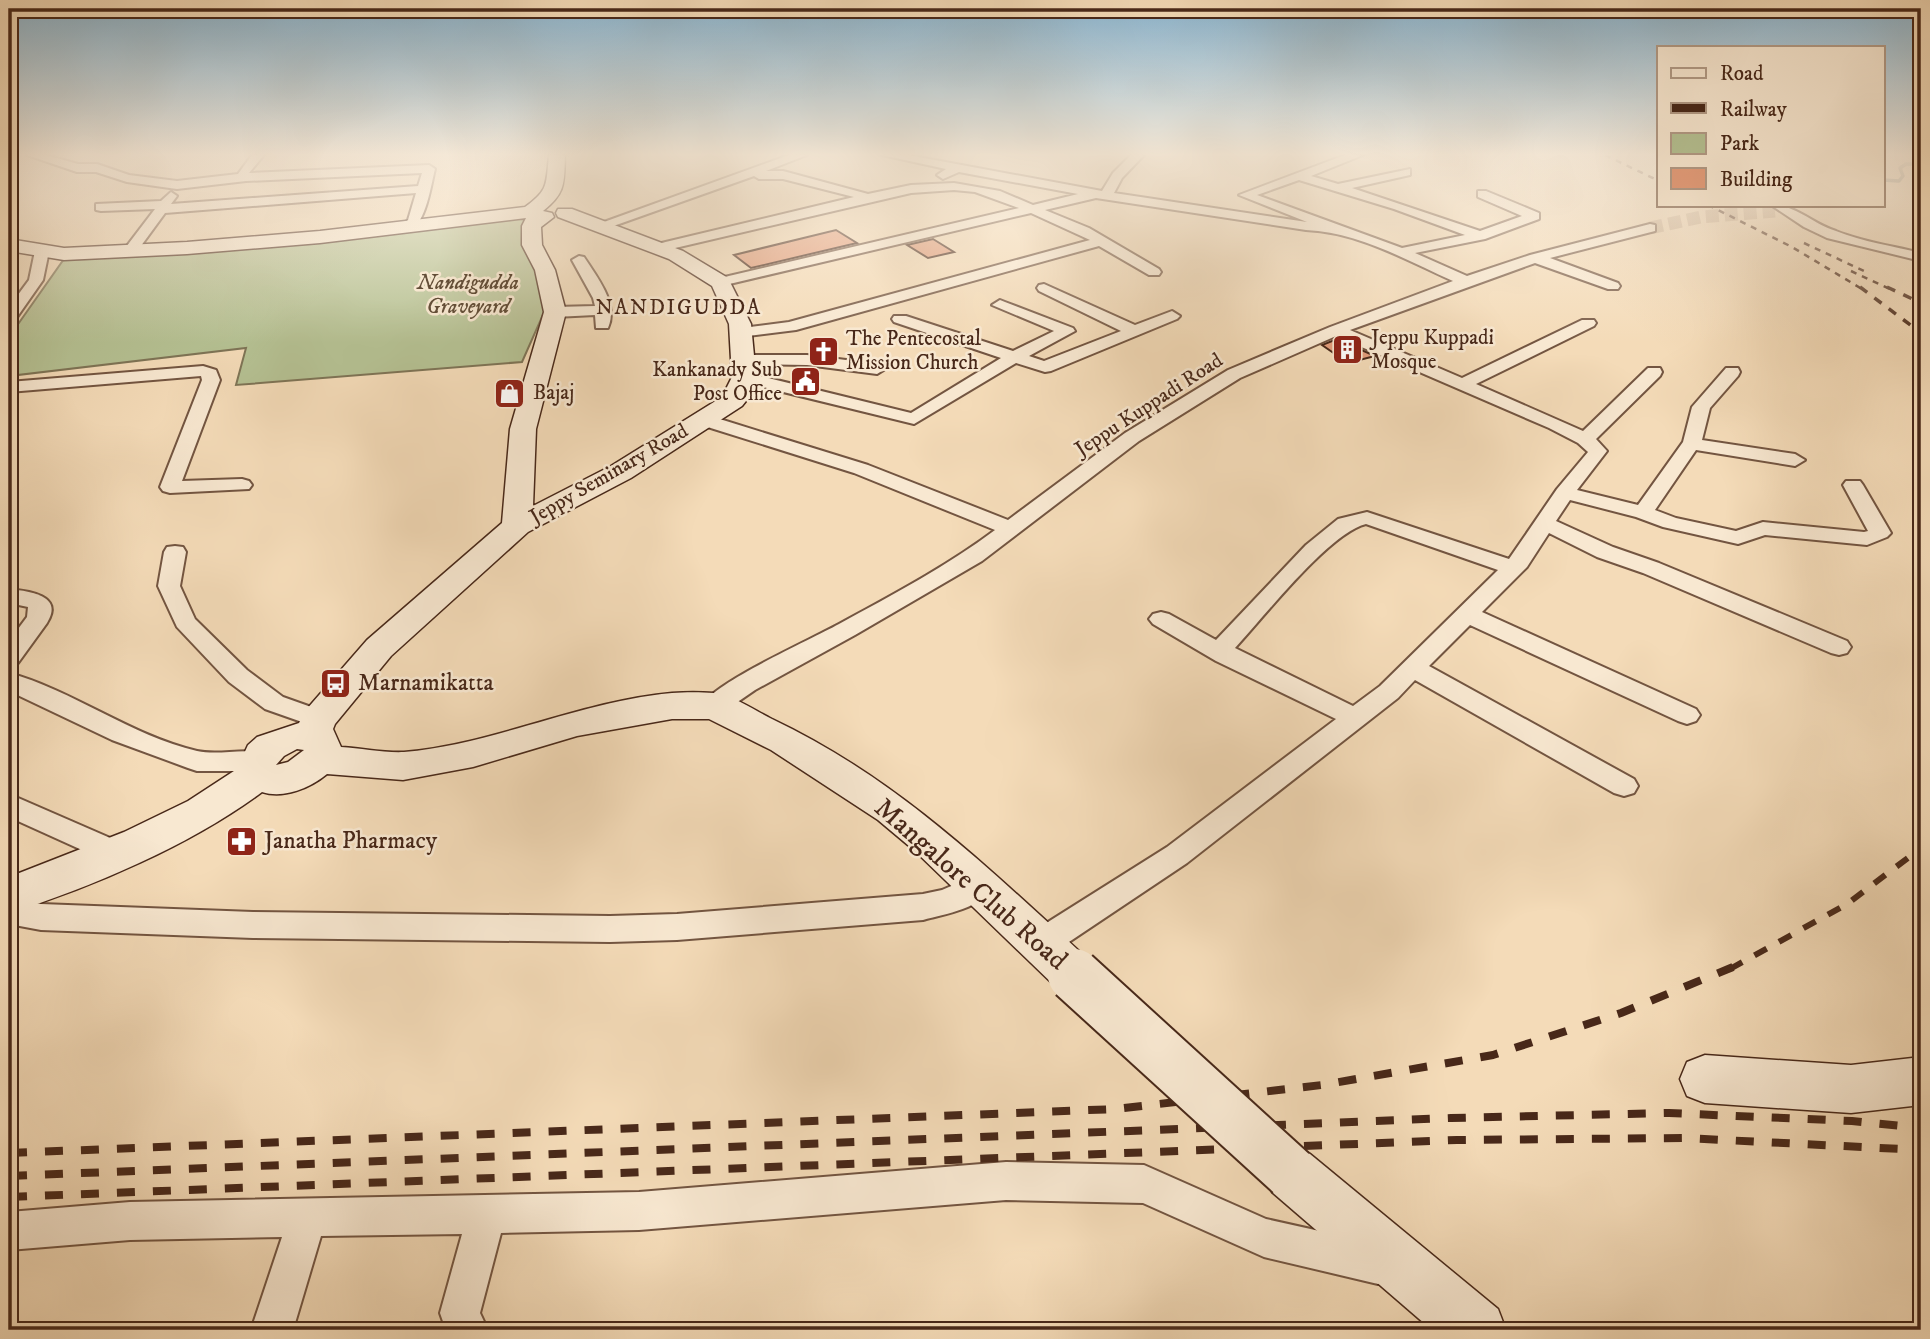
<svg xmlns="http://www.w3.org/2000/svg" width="1930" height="1339" viewBox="0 0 1930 1339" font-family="'IM FELL DW Pica',serif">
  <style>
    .green { fill: #b5c193; stroke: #7e7456; stroke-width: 2 }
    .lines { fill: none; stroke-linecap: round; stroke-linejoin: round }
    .stream { stroke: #7a8075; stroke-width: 3.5 }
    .building { fill: #e49e7c; stroke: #482819; stroke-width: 2 }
    .street-tunnel { stroke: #d2b798; stroke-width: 13; stroke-dasharray: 13 6; stroke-linecap: butt }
    .street-casing { stroke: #735541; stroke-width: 4 }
    .secondary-casing { stroke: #482819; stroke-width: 3 }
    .street { fill: #f8e8d1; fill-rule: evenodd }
    .secondary { fill: #f8e8d1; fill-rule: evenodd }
    .rail-far3 { stroke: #482819; stroke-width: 2.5; stroke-dasharray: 6 6; stroke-linecap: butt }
    .rail-far2 { stroke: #482819; stroke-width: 3.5; stroke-dasharray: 9 9; stroke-linecap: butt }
    .rail-far1 { stroke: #482819; stroke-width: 6; stroke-dasharray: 14 14; stroke-linecap: butt }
    .rail { stroke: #482819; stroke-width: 8; stroke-dasharray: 18 18; stroke-linecap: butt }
    .secondary-bridge-casing { stroke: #482819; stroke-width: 56; stroke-linecap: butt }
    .secondary-bridge { stroke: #f8e8d1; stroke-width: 52 }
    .labels { text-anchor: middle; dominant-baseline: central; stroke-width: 5; stroke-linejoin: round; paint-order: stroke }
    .far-park-label { font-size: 21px; font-style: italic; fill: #634e38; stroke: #f8e8d1 }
    .far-neighbourhood-label { font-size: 21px; letter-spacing: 2px; fill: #482819; stroke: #f8e8d1 }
    .far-poi-label { font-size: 21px; fill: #482819; stroke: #f8e8d1; text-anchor: start }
    .far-street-label { font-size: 21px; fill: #482819; stroke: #f8e8d1 }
    .poi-label { font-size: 24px; fill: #482819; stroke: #f8e8d1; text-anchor: start }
    .near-street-label { font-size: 28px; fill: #482819; stroke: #f8e8d1 }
  </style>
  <rect width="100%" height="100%" fill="#f4dbb8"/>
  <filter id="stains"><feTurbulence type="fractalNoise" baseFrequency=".00286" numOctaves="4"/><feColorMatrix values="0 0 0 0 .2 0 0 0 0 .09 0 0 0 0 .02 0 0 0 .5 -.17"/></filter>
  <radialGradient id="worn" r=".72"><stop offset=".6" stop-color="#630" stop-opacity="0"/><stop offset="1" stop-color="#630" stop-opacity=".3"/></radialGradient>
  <path class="green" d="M512,218l14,2 20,88 -24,54 -286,23 10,-37 -237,28v-39l55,-78z"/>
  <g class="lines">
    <path class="stream" d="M1883,180l16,1 4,-5 -3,-8 6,-4h15"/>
  </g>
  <g class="building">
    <path d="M836,230l21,13 -106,25 -17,-13z"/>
    <path d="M933,239l21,13 -26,6 -21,-13z"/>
    <path d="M1337,339l38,17 -27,7 -26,-18z"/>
  </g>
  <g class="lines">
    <path class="street-tunnel" d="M1650,228l51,-11 74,-6"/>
    <defs>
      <g id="street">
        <path d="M27,155h19l32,9h19l32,11 48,6 61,-7 14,-19h12l-15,18 180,-8 6,4c-4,15 -9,55 -25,60l-7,-4 5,-5 8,-27 -251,20 -30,41 -5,1 -7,-4 32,-42 -54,2 -5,-1v-6l65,-3 10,-9 6,4 -6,8 247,-18 4,-13 -176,8 -69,8 -50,-7 -31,-10h-19z"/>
        <path d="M789,155h18l-41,16h17l85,23 43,-9 43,-2 46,8 33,14 45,-11 -119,-22 -16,7 -6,-4 9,-6 -64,-14h26l194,36 11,-18 18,-18h13l-22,23 -8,15 193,29 -68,-27 106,-40h18l-52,21 27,8 72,-15v6l-58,13 128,43 42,-15 -44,-19v-6h8l53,22v6l-54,20 -70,14 52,23 63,-21 120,-31 5,1v6l-105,27 68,25 2,3 -2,3h-10l-73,-26 -185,67 112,48 120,-58h12l2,3 -2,3 -118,58 107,47 65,-63h12l2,4 -2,4 -64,63 11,12 -30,39 61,15 45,-63 9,-35 34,-39h12l2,4 -2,4 -28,32 -8,32 93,14 10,6 -10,6 -99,-16 -41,60 21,8 60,13 27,-9 101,10 4,-1 -25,-46 3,-4h14l3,4 28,48 -4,4 -20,8 -102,-10 -27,9 -75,-17 -27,-10 -66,-17 -14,21 57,26 46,16 188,78 4,6 -4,6 -8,2 -8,-2 -188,-80 -46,-16 -48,-24 -22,34 -45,45 214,97 4,6 -4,6 -9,3 -9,-3 -208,-96 -41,41 205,113 4,7 -4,7 -10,3 -10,-3 -199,-113 -17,18 -211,165 -136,91 -11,4 -11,-4 -5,-10 5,-10 138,-87 169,-128 -120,-58 -63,-37 -4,-5 4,-5 8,-2 8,2 47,26 90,-95 32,-26 29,-7 142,47 48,-70 31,-37 -10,-9 -29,-15 -213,-92 -96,42 -101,63 -157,120 -127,74 -100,55 -32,22 -9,3 -9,-3 -4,-6c14,-24 109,-66 138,-82 53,-29 108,-58 156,-94l-141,-57 -156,-49 -3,-4 3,-4h12l158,49 140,55 117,-87 103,-63 102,-43 123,-46c-47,-21 -95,-49 -147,-51l-210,-32 -51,12 44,18 70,41 2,3 -2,3h-10l-50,-29 -303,84 -56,7 -6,-2 -2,-3 2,-3 55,-7 301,-82 -59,-27 -310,73 -5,-1 -2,-3 2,-3 303,-71 -44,-16 -21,-2 -43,3 -253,59 -5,-1v-6l201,-48 -71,-18h-24l-5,-3 -149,53h-10l-2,-3zM1299,180l95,29 71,26 -63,13 -145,-53zM1366,524l132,46 -118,116 -27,20 -118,-58c28,-30 94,-115 131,-124z"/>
        <path d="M1771,205c26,0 40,18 65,26 27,11 57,15 85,22v8l-94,-23 -23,-11z"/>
        <path d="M42,247l7,4 -6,29 -28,40 -6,2v-15l20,-27 6,-29z"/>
        <path d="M579,256l5,1c13,20 35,47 24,71h-12l-1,-13 -40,2 -8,-5 8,-5 40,-1 -2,-8 -21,-38z"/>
        <path d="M1044,284l91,41 37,-14 8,5 -3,3 -126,52 -6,1 -29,-9 -102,61 -176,-43 -3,-4 9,-5 167,41 90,-55 -107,-36 -2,-3 2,-3h12l107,35 41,-20 -62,-26 8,-5 5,2 68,26 2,3 -46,25 15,5 77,-30 -82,-40 -2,-3 2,-3z"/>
        <path d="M743,355h64l70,9 8,5 -8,5 -70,-9 -70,-1 -2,-4 2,-4z"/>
        <path d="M203,366l13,4 4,10 -38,101 60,-2 7,2 3,4 -3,4 -79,4 -7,-2 -3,-4 42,-107 -1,-4 -192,16v-10z"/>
        <path d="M175,546l8,1 3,5 -6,34 15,33 52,51 36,27 45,16 4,6 -4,6 -9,3 -54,-19 -36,-27 -52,-55 -19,-41 6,-34 3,-5z"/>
        <path d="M9,589c19,2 56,6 38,34l-29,40 -9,2v-24l18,-24 1,-10 -19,-4z"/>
        <path d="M9,673c63,17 123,63 188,78 23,5 47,-4 69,3l4,7 -4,7 -9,3h-60l-9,-3 -76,-28 -103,-49z"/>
        <path d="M9,794l115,50 5,8 -5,8 -10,4 -10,-4 -95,-43z"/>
        <path d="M979,874l11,3 4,9c-11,22 -49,28 -71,34l-246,20 -67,2 -357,-4 -212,-8 -32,-6v-26l32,6 212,8 357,4 67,-2 246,-20 19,-4z"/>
        <path d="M1006,1162l138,3 122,54 112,25 14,6 6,14 -6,14 -14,6 -114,-27 -121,-54 -137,-3 -367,30 -138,3 -21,80 8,17h-42l-6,-17 22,-79 -141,2 -28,94h-42l31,-93 -152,3 -121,10v-38l121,-10 509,-10z"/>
      </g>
      <g id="secondary">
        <path d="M549,155h16c-1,28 1,38 -22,56l9,2 2,4 -13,10 1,18 13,25 11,42 -30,117 -3,77 78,-40 111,-69 10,-20 -3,-53 -17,-38 -43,-27 -111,-42 -2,-4 2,-4h14l111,42 45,27 23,46 5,53 -10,24 -4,5 -111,72 -103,54 -137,124 -56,68 -2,5 8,18c20,1 43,6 63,5 88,-7 177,-51 268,-59 13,-1 29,-1 42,0 20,3 40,17 58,26 125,59 217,150 318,242l7,14 -7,14 -16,6 -16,-6 -143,-138 -37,-31 -107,-70 -62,-31h-37l-95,17 -104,31 -70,13 -76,-6c-17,14 -43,25 -65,18 -70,52 -169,95 -253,121v-36l115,-45 64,-31 49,-32 11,-24 9,-8 42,-14 7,-13 61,-70 135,-117 8,-94 34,-117 -9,-42 -13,-25v-19l4,-8 -206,25 -133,11 -123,6 -55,-9v-12l55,9 123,-6 133,-11 205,-24c24,-17 21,-23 24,-52zM297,749l7,1 -16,12 -12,3 8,-9z"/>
        <path d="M1705,1055l146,10 70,-8v48l-70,8 -146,-10 -18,-7 -7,-17 7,-17z"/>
        <path d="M1291,1146l19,8 188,155 8,21h-74l-160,-138 -8,-19 8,-19z"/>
      </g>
    </defs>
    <use href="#street" class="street-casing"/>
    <use href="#secondary" class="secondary-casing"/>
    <use href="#street" class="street"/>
    <use href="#secondary" class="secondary"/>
    <g class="rail-far3">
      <path d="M1605,155l54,26"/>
      <path d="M1708,205l84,42 70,42"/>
      <path d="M1804,243l60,28"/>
      <path d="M1851,271l39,18"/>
    </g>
    <g class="rail-far2">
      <path d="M1860,287l61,46"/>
      <path d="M1887,287l34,16"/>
    </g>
    <path class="rail-far1" d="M1730,969l117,-65 74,-56"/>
    <g class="rail">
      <path d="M9,1153l1107,-44 206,-24 171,-30 128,-42 112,-46"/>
      <path d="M9,1176l1442,-58 218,-5 183,8 69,7"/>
      <path d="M9,1197l1448,-57 227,-2 237,12"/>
    </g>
    <defs>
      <path id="secondary-bridge" d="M1074,975l217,198"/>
    </defs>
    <use href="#secondary-bridge" class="secondary-bridge-casing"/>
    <use href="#secondary-bridge" class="secondary-bridge"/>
  </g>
  <linearGradient id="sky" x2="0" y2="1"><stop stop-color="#89b6d3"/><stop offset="0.45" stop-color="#faefdf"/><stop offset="1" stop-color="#faefdf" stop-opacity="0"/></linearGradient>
  <rect width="1930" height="343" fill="url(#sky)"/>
  <defs>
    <symbol id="building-square" viewBox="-11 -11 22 22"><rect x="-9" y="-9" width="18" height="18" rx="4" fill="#8f2418" stroke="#f8e8d1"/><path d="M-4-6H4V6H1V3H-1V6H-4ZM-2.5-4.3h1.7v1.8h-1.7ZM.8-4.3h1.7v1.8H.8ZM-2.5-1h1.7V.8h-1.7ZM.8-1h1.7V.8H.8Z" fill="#fff"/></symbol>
    <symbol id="church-square" viewBox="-11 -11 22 22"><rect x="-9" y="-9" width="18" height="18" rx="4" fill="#8f2418" stroke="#f8e8d1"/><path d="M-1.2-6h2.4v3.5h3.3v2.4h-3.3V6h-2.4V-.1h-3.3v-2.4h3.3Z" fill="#fff"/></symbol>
    <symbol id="civic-square" viewBox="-11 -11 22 22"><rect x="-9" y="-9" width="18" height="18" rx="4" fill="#8f2418" stroke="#f8e8d1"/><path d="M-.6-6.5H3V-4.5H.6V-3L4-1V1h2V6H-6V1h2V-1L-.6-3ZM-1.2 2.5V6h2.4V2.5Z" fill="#fff"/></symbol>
    <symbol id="shop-square" viewBox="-11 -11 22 22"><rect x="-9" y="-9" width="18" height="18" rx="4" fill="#8f2418" stroke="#f8e8d1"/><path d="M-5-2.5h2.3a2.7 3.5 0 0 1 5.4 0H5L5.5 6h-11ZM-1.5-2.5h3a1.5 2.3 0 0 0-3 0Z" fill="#fff"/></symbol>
    <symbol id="bus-square" viewBox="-11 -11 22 22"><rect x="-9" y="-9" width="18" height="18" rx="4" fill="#8f2418" stroke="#f8e8d1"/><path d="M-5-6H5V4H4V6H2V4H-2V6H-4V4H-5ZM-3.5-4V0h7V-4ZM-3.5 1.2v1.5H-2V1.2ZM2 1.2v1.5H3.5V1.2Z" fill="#fff"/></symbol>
    <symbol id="pharmacy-square" viewBox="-11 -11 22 22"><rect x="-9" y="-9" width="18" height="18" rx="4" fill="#8f2418" stroke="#f8e8d1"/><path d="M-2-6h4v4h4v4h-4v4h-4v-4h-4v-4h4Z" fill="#fff"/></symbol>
  </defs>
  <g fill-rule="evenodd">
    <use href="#building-square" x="1330" y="332" width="35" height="35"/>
    <use href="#church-square" x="806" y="334" width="35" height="35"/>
    <use href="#civic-square" x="788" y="364" width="35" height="35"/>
    <use href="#shop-square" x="492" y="376" width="35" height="35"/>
    <use href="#bus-square" x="318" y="666" width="35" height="35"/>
    <use href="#pharmacy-square" x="224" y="824" width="35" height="35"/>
  </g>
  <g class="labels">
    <g class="far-park-label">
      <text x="468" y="283">Nandigudda<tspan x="468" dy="24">Graveyard</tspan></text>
    </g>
    <g class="far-neighbourhood-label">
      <text x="679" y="308">NANDIGUDDA</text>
    </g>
    <g class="far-poi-label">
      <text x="1371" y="338">Jeppu Kuppadi<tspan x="1371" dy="24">Mosque</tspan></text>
      <text x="846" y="339">The Pentecostal<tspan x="846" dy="24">Mission Church</tspan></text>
      <text x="782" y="370" text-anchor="end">Kankanady Sub<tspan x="782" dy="24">Post Office</tspan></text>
      <text x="533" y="393">Bajaj</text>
    </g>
    <g class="far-street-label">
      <text transform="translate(1149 405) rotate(-33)">Jeppu Kuppadi Road</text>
      <text transform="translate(609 474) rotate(-30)">Jeppy Seminary Road</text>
    </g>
    <g class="poi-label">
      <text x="358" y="683">Marnamikatta</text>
      <text x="264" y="841">Janatha Pharmacy</text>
    </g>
    <g class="near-street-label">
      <text transform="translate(971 884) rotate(41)">Mangalore Club Road</text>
    </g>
  </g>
  <rect width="1930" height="1339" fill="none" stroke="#f4dbb8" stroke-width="35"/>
  <rect x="10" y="10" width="1909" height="1318" fill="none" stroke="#482819" stroke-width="3.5"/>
  <rect x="18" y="18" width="1895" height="1304" fill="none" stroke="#482819" stroke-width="2"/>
  <rect x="1657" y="46" width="228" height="161" fill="#f8e8d1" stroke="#b29b87" stroke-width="2"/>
  <rect x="1671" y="68" width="35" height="10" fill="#f8e8d1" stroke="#b29b87" stroke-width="2"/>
  <text x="1720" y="80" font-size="21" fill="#482819">Road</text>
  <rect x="1671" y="103" width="35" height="10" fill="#482819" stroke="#b29b87" stroke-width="2"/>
  <text x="1720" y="116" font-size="21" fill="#482819">Railway</text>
  <rect x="1671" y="133" width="35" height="21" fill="#b5c193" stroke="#b29b87" stroke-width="2"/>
  <text x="1720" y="150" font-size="21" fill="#482819">Park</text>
  <rect x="1671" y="168" width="35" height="21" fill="#e49e7c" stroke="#b29b87" stroke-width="2"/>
  <text x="1720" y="186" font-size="21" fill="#482819">Building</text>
  <rect width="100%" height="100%" filter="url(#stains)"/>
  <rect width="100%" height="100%" fill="url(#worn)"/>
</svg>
